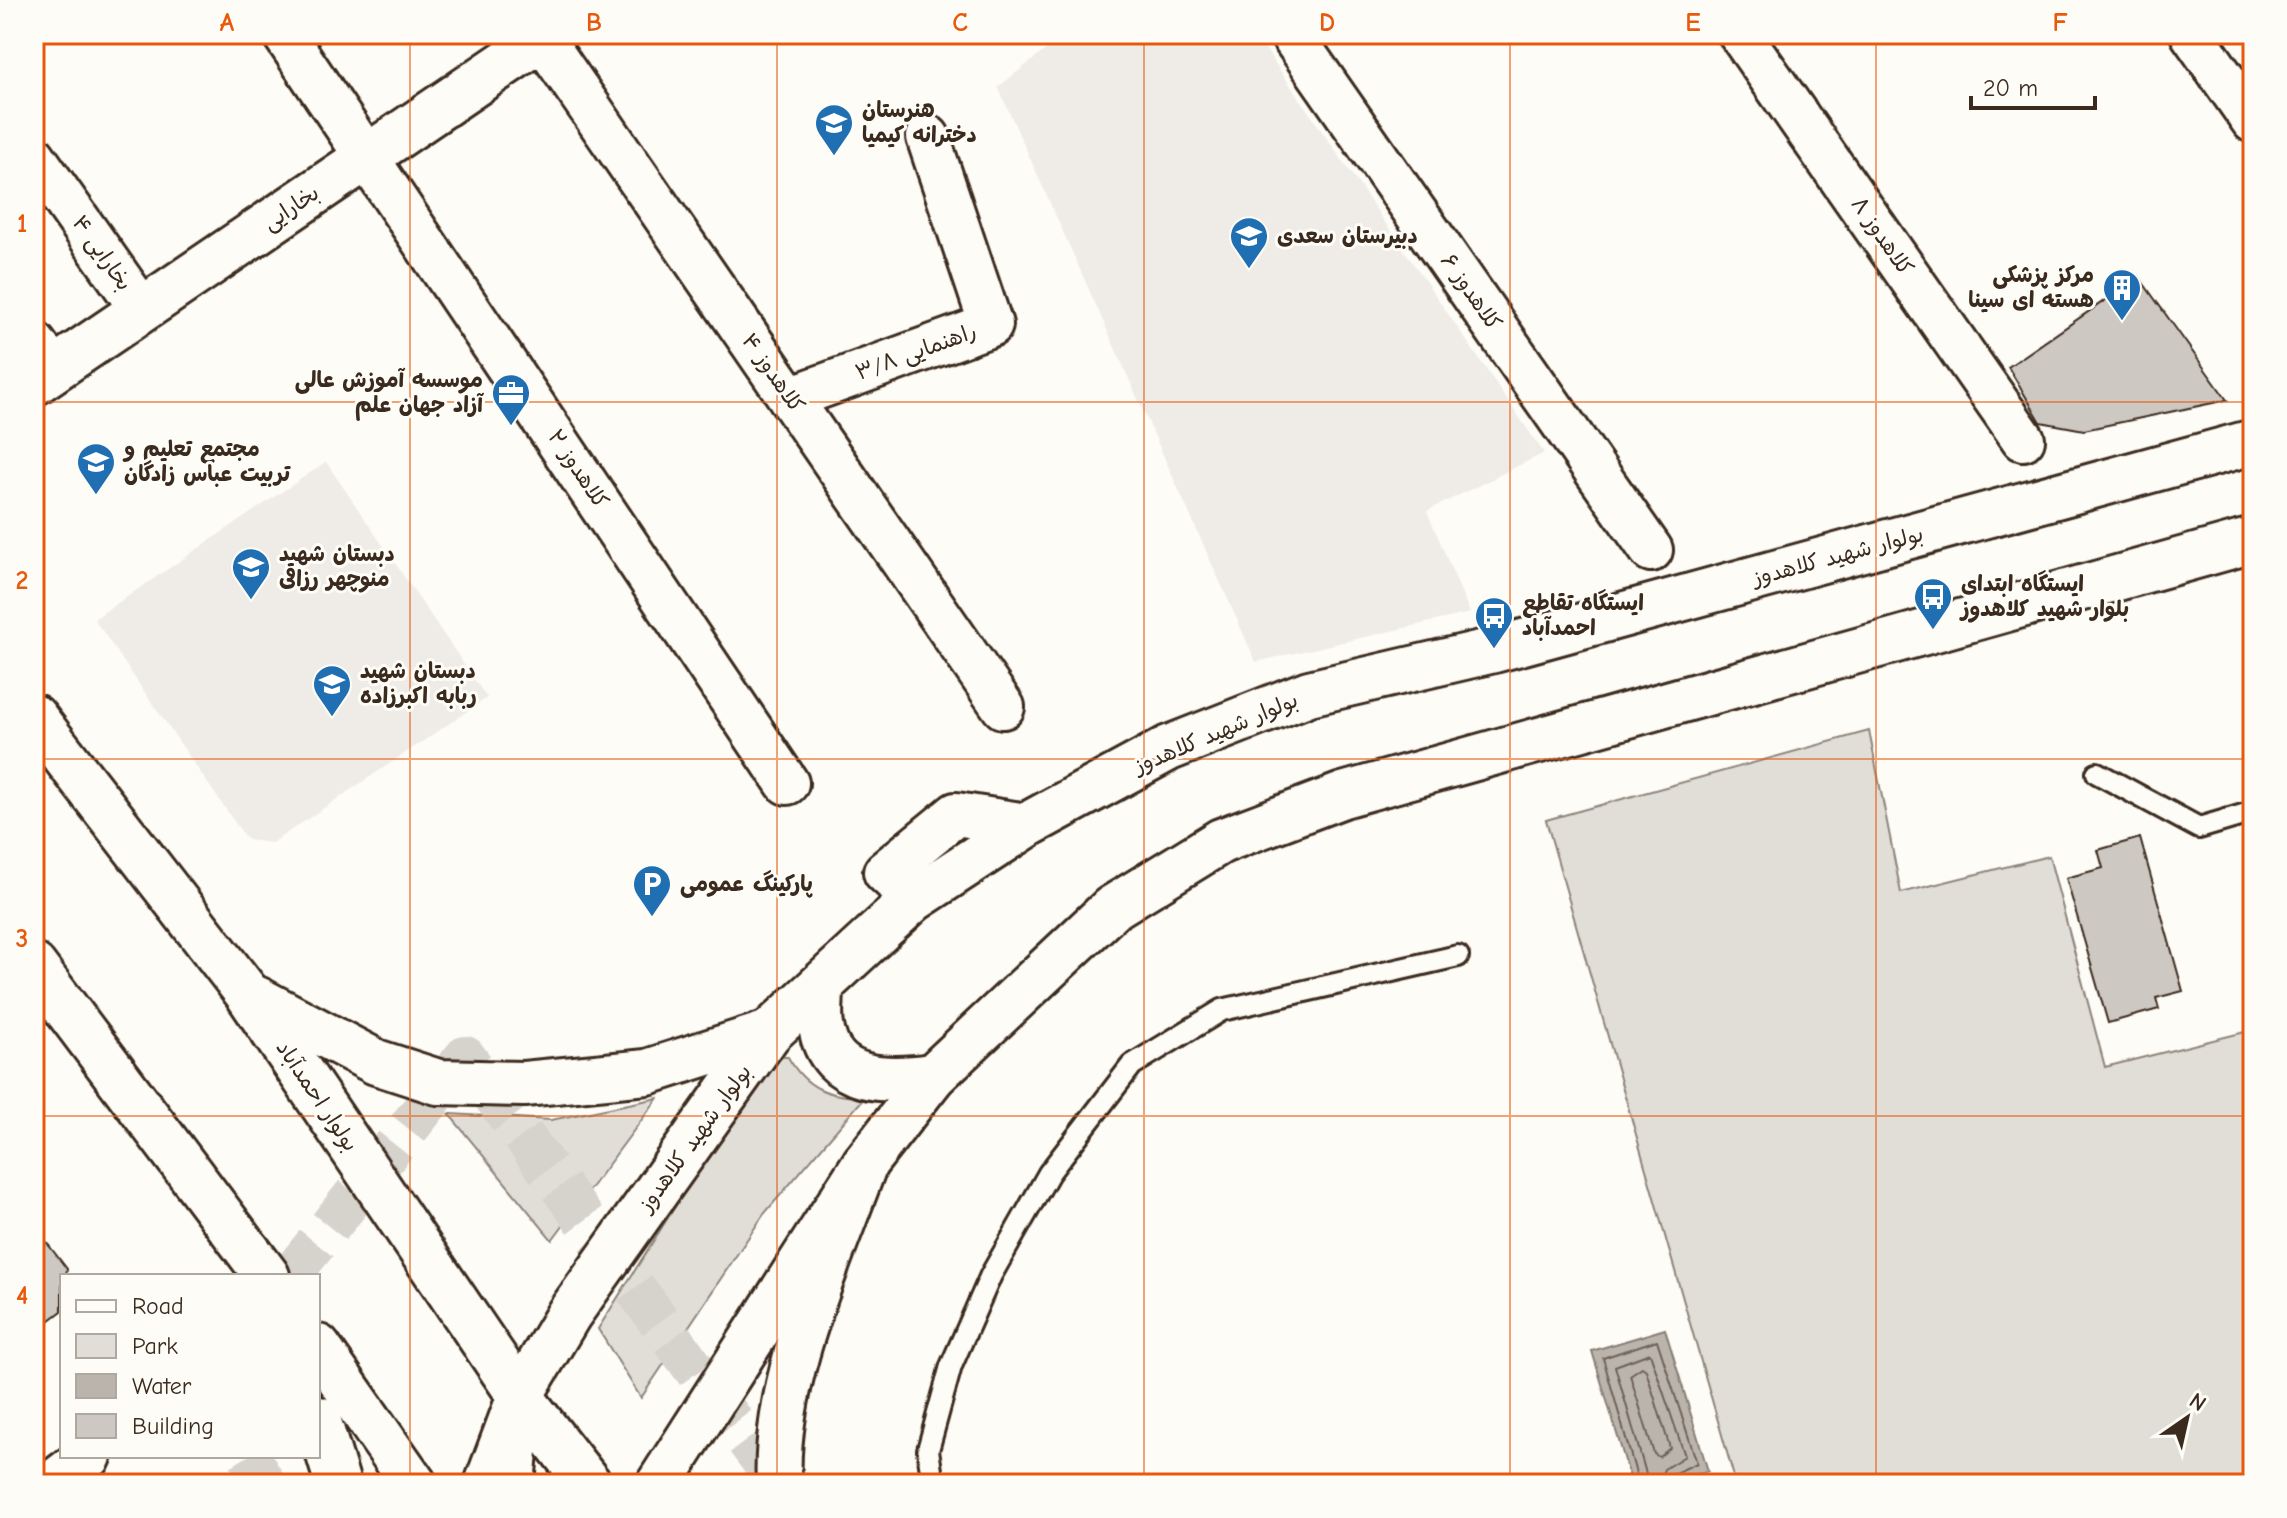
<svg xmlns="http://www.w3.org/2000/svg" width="2287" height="1518" viewBox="0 0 2287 1518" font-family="'Comic Neue','Playpen Sans Arabic',sans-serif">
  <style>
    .built { fill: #efece7 }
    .green { fill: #e1ded7; stroke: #8e847a; stroke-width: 2 }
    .water { fill: #bbb4ad; stroke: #887d74; stroke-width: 2 }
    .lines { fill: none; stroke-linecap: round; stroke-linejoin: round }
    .shore { stroke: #6e6157; stroke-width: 2 }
    .building { fill: #cdc8c2; stroke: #3b2a1e; stroke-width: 2 }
    .street-tunnel { stroke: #d6d2cc; stroke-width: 42; stroke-dasharray: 42 21; stroke-linecap: butt }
    .lane-casing { stroke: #3b2a1e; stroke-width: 26 }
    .street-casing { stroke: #3b2a1e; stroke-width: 48 }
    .secondary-casing { stroke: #3b2a1e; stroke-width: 50 }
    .primary-casing { stroke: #3b2a1e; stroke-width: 50 }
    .lane { stroke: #fdfcf7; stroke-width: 20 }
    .street { stroke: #fdfcf7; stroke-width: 42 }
    .secondary { stroke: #fdfcf7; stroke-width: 44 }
    .primary { stroke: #fdfcf7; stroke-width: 44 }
    .grid { fill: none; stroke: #e8590c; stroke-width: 2; stroke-opacity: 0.55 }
    .labels { text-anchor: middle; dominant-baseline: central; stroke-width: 6; stroke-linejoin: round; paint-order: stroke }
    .poi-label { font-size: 22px; font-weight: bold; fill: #3b2a1e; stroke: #fdfcf7; text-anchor: start }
    .street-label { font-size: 22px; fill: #3b2a1e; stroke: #fdfcf7 }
    .neatline { fill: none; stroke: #e8590c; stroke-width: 3 }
    .grid-label { font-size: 26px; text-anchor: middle; font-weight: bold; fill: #e8590c }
  </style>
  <rect width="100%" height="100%" fill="#fdfcf7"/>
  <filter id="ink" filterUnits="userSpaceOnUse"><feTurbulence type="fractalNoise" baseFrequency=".0125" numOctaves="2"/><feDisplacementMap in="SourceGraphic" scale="16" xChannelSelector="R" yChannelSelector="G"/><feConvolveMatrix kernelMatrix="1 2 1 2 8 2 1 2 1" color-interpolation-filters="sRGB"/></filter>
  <g filter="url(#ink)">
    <g class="built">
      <path d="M1066,34h189l289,419 -117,58 43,102 -214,49 -258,-575z"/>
      <path d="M326,462l161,236 -215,145 -25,-3 -153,-221z"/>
    </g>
    <g class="green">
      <path d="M1869,731l32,162 148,-37 56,211 148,-37v454h-517l-190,-664z"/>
      <path d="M780,1057h8c18,32 41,40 77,40l-101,117 -123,184 -43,-69 127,-202z"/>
      <path d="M658,1098l-106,142 -103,-126 102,6z"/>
    </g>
    <path class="water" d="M1665,1329l43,142 -43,13h-33l-40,-133z"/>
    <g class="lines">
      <g class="shore">
        <path d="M1642,1367l4,3 24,78 -11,9 -5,-3 -24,-79z"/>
        <path d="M1639,1484l-36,-126 54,-18 40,123 -24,11 -4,10"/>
        <path d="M1649,1484l-34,-118 35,-13 35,103 -21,13 -5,15"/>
      </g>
    </g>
    <g class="building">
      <path d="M2139,277l88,123 -143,30 -43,-8 -33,-55z"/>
      <path d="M2140,838l43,153 -27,7 3,11 -51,14 -42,-145 37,-10 -5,-18z"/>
      <path d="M34,1226l33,43 -1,7h-4v35l-28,21z"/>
    </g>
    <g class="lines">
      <g class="street-tunnel">
        <path d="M290,1276l175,-219 314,427"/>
        <path d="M248,1456l17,28"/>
      </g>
      <defs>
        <g id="lane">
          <path d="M2097,773l102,55 54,-16"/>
          <path d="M933,1484l-5,-34 23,-84 40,-91 58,-102 83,-108 90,-55 236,-54"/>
        </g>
        <g id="street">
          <path d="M284,34l503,749"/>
          <path d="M539,34l464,673"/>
          <path d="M1291,34l360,516"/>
          <path d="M1740,34l283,405"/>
          <path d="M2192,34l61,87"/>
          <path d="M34,157l108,153"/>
          <path d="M34,343l20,27"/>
          <path d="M790,398l201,-73 -63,-188"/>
          <path d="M914,899l-29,-27 71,-58 71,11"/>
        </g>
        <g id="secondary">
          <path d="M34,383l514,-349"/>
          <path d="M821,988c0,12 -2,26 0,38 9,59 68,56 112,50"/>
          <path d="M52,1484l37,-28"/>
          <path d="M487,1484l33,-88 49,-82 200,-281 145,-134 113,-74 142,-77 140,-55 185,-43 759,-208"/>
          <path d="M659,1484l206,-321 68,-87 179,-168 109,-67 122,-46 910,-255"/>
        </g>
        <g id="primary">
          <path d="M34,717l213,276 273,403 69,88"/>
          <path d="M34,966l233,310"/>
          <path d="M257,999l119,63 62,20 86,2 123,-12 122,-39"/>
          <path d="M318,1347l96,137"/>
          <path d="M318,1419l20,65"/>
          <path d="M512,1484l8,-88"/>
          <path d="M779,1484c-6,-104 51,-224 86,-321"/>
        </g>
      </defs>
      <use href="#lane" class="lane-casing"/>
      <use href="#street" class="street-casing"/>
      <use href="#secondary" class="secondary-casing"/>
      <use href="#primary" class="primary-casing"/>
      <use href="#lane" class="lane"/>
      <use href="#street" class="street"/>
      <use href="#secondary" class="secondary"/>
      <use href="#primary" class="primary"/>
    </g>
  </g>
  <path class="grid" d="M410,34v1450M777,34v1450M1144,34v1450M1510,34v1450M1876,34v1450M34,402h2219M34,759h2219M34,1116h2219"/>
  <defs>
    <symbol id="school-pin" viewBox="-11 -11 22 30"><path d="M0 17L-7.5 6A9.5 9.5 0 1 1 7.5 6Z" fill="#1f6fb2" stroke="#fdfcf7"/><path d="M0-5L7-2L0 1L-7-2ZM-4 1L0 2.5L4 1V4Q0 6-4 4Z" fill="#fff"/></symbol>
    <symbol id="building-pin" viewBox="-11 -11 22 30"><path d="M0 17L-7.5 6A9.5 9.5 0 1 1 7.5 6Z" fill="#1f6fb2" stroke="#fdfcf7"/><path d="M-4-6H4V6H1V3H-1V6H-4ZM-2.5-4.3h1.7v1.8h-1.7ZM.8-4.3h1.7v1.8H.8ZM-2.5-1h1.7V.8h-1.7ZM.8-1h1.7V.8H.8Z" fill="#fff"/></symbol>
    <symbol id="office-pin" viewBox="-11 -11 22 30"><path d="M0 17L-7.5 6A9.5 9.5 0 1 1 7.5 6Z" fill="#1f6fb2" stroke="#fdfcf7"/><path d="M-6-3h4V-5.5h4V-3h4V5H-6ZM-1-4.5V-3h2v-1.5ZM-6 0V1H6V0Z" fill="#fff"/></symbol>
    <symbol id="university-pin" viewBox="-11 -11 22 30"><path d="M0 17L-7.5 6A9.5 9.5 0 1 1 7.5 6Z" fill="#1f6fb2" stroke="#fdfcf7"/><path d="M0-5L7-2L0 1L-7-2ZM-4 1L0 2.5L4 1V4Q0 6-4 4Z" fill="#fff"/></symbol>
    <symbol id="bus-pin" viewBox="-11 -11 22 30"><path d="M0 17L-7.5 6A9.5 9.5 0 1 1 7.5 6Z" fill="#1f6fb2" stroke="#fdfcf7"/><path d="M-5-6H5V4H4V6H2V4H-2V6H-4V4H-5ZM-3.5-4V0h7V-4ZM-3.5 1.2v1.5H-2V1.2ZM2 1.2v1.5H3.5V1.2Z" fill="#fff"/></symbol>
    <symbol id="parking-pin" viewBox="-11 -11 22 30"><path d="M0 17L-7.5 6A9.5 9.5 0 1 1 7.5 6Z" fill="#1f6fb2" stroke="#fdfcf7"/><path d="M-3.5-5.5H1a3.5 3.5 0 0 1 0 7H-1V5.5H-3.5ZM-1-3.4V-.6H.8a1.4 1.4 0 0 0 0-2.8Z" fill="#fff"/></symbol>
  </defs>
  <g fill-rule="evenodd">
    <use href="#school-pin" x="812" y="101" width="44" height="60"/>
    <use href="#school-pin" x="1227" y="214" width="44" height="60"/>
    <use href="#building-pin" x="2100" y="266" width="44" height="60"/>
    <use href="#office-pin" x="489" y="371" width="44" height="60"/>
    <use href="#university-pin" x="74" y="440" width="44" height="60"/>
    <use href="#school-pin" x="229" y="545" width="44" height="60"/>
    <use href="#bus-pin" x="1911" y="575" width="44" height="60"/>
    <use href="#bus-pin" x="1472" y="594" width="44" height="60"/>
    <use href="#school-pin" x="310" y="662" width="44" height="60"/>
    <use href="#parking-pin" x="630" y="862" width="44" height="60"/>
  </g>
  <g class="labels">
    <g class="poi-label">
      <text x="862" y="110">هنرستان<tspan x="862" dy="25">دخترانه کیمیا</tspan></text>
      <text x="1277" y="236">دبیرستان سعدی</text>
      <text x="2094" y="275" text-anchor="end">مرکز پزشکی<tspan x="2094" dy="25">هسته ای سینا</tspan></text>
      <text x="483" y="380" text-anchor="end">موسسه آموزش عالی<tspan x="483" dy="25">آزاد جهان علم</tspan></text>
      <text x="124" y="449">مجتمع تعلیم و<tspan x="124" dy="25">تربیت عباس زادگان</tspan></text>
      <text x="279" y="554">دبستان شهید<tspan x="279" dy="25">منوچهر رزاقی</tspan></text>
      <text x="1961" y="584">ایستگاه ابتدای<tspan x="1961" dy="25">بلوار شهید کلاهدوز</tspan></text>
      <text x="1522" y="603">ایستگاه تقاطع<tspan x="1522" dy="25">احمدآباد</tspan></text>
      <text x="360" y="671">دبستان شهید<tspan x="360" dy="25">ربابه اکبرزاده</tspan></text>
      <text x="680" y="884">پارکینگ عمومی</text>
    </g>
    <g class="street-label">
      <text transform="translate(291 208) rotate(-34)">بخارایی</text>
      <text transform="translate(1882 236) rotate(55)">کلاهدوز ۸</text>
      <text transform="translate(102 253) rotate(55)">بخارایی ۴</text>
      <text transform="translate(1471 292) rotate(55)">کلاهدوز ۶</text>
      <text transform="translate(916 352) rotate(-20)">راهنمایی ۳/۸</text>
      <text transform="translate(773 373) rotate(55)">کلاهدوز ۴</text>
      <text transform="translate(578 469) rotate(56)">کلاهدوز ۲</text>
      <text transform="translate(1838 556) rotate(-15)">بولوار شهید کلاهدوز</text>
      <text transform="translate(1216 733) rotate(-23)">بولوار شهید کلاهدوز</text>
      <text transform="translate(317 1096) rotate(56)">بولوار احمدآباد</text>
      <text transform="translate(695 1138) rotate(-54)">بولوار شهید کلاهدوز</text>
    </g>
  </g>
  <rect width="2287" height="1518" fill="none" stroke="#fdfcf7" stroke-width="88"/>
  <rect x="60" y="1274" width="260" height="184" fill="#fdfcf7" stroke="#afa8a0" stroke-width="2"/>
  <rect x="76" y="1300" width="40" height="12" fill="#fdfcf7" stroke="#afa8a0" stroke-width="2"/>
  <text x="132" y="1314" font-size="24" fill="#3b2a1e">Road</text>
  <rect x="76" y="1334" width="40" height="24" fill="#e1ded7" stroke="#afa8a0" stroke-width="2"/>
  <text x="132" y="1354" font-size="24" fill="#3b2a1e">Park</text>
  <rect x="76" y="1374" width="40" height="24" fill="#bbb4ad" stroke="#afa8a0" stroke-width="2"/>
  <text x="132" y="1394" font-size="24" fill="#3b2a1e">Water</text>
  <rect x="76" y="1414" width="40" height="24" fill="#cdc8c2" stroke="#afa8a0" stroke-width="2"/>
  <text x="132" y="1434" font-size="24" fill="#3b2a1e">Building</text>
  <g transform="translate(2187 1418) rotate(34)" stroke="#fdfcf7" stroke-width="6" paint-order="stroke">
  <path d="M0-6L14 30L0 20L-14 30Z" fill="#3b2a1e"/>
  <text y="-12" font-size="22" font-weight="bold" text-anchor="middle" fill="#3b2a1e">N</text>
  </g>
  <path d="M1971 96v12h124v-12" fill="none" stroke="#3b2a1e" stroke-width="4"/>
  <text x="1983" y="96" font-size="24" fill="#3b2a1e" stroke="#fdfcf7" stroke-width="6" paint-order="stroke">20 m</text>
  <rect x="44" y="44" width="2199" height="1430" class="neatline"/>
  <g class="grid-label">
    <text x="227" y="31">A</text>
    <text x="594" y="31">B</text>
    <text x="960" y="31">C</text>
    <text x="1327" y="31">D</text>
    <text x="1693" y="31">E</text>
    <text x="2060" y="31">F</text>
    <text x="22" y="232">1</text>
    <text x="22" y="589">2</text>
    <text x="22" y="947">3</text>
    <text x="22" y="1304">4</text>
  </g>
</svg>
